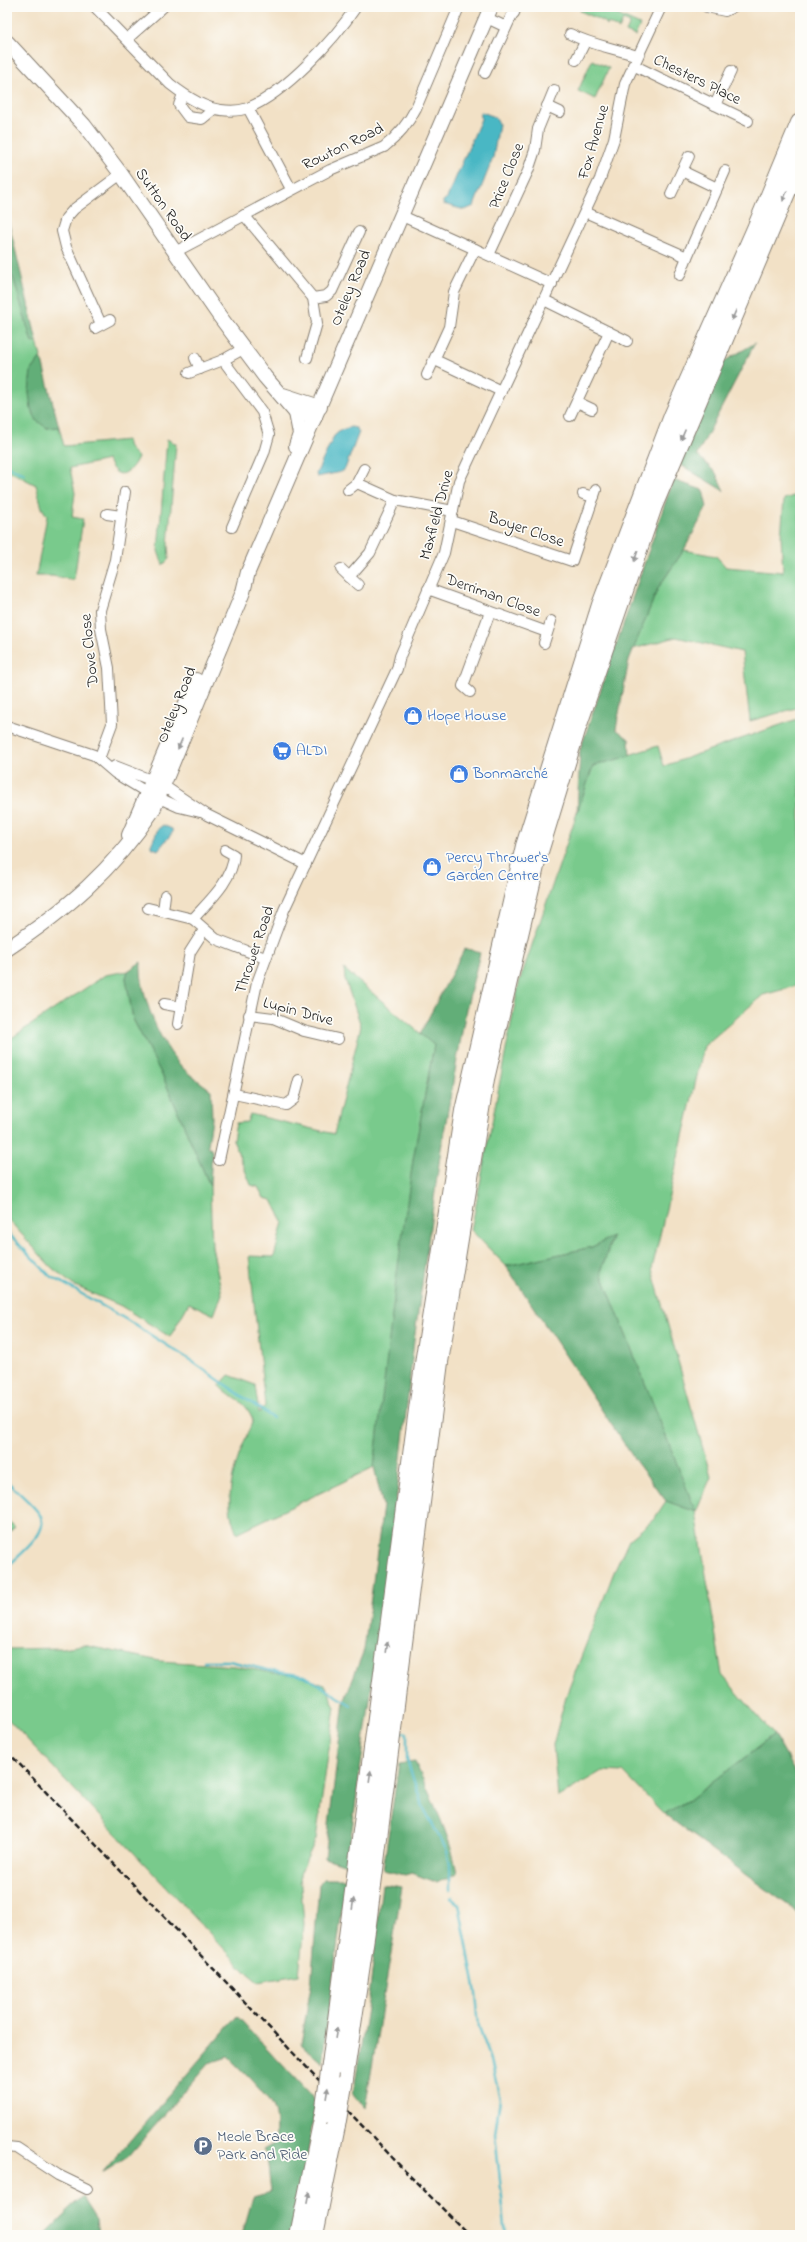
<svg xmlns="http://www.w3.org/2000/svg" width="807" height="2242" viewBox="0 0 807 2242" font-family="'Indie Flower',sans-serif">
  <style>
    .green { fill: #79ca8c; stroke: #4a7354 }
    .forest { fill: #62ae78; stroke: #3f654a }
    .water { fill: #49b7c4; stroke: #326a70 }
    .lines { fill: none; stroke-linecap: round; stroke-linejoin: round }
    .stream { stroke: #49b7c4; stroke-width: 2.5 }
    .street-casing { stroke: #877e71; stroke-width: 12 }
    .secondary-casing { stroke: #877e71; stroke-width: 16 }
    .highway-casing { stroke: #877e71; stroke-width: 20 }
    .street { stroke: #fff; stroke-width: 10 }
    .secondary { stroke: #fff; stroke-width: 14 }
    .highway { stroke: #fff; stroke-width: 18 }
    .rail { stroke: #1c1c1c; stroke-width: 2.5; stroke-dasharray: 6 3; stroke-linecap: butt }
    .highway-bridge-casing { stroke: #877e71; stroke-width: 20; stroke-linecap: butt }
    .highway-bridge { stroke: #fff; stroke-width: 18 }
    .oneway { fill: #999 }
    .labels { text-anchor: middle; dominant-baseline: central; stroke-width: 3.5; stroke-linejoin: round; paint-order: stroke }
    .street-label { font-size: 16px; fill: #1c1c1c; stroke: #fdfcf7 }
    .shop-label { font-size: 16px; fill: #366cbe; stroke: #fdfcf7; text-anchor: start }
    .service-label { font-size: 16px; fill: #4e5e75; stroke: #fdfcf7; text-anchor: start }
  </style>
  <rect width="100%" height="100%" fill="#fdfcf7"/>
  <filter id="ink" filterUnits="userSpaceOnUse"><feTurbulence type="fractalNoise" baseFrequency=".025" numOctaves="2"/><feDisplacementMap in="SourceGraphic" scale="8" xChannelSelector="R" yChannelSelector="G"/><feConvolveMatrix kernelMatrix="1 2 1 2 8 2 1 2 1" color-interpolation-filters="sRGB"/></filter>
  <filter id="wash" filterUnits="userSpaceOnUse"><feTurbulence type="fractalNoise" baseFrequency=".012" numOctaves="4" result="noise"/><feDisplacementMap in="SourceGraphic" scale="16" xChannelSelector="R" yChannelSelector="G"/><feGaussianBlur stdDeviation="0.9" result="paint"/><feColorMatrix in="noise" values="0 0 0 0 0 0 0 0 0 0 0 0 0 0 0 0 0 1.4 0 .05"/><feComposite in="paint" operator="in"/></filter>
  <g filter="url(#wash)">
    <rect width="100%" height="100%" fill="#f2e1c6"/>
    <g class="green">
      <path d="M582,7h18l40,18 -5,11 -9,-4 4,-9 -7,-3 -4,9 -11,-6 -1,2 -2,-3 -25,-11z"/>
      <path d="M592,60l17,8 -14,31 -17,-8z"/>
      <path d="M7,273l6,4 20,66 4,-2 4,16 -10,13 -2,23 18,35 12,-1 5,19 63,-6 2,8 9,9c-8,17 -21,26 -30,3l-38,8 5,25 -3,24 11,2 -9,61 -22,-4h-16l11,-60 -5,-8 -6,-23 -29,-15z"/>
      <path d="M167,439l9,5 -8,101 1,14 -6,6 -5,-14z"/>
      <path d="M800,494v213l-50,14 -8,-69 -66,-15 -43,12 25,-61 26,-38 32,6 10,11 57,5 -2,-35 3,-38z"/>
      <path d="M800,718v267l-37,10 -59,51 -52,223 59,208 -15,35 26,163 52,60 -82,63 -28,16 -41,-42 -21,-1 -44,26 -5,-52 13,-49 48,-124 15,-32 25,-21 12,-18 29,10 -94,-239 11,-34 -20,9 -86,19 -35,-36 48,-247 74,-217 65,-20 6,20z"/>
      <path d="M344,969l90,76 -21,116 -39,306 -137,66c-18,-36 2,-78 16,-113 -9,-23 -19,-18 -34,-34l10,-11 26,10 4,28 6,-7 -16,-150 25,1 9,-35 -11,-22 -8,-2 -6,-11 -7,-2 -18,-45 3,-17 11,-1 3,-8 84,20 27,-108 -16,-47z"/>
      <path d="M128,971l-2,7 7,41 30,58 47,109 2,61 10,47 -8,21 -25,-12 -19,34 -49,-31 -48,-21 -22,-18 -44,-49v-177l98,-66z"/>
      <path d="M7,1519l8,8 -8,8z"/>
      <path d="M83,1645l77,16 75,5 38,7 27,2 26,11 9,21 -19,132 -16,35 4,50 -5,51 -41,7 -12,-10 -239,-254v-69l55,-1z"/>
    </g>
    <g class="forest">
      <path d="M7,215l30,126 -5,2 -19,-66 -6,-4z"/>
      <path d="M755,343l-58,112 19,18 8,18 -45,-27 44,-102z"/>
      <path d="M41,357l18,70 -12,1 -10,-7 -6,-12 -2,-16 2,-23z"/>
      <path d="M673,480l30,10 4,17 -23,43 -26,38 -29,72 -13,69 13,10 1,17 -37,10 -16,47 3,-63z"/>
      <path d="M465,948l15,5 -14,57 -25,139 -27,192 -23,207 -44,317 -22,-7 19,-157 20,-51 19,-144 -9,-39 22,-187 17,-120 21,-115 -14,-11z"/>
      <path d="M141,962c-2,32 19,82 41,105 8,9 20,16 29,23l1,29 -4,26 4,6 -2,35 -47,-109 -30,-58 -7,-41 2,-7z"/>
      <path d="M612,1237l-11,35 95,240 -30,-11 -29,-38 -131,-197 86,-19z"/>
      <path d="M774,1735l26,45v134l-136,-100 28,-16z"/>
      <path d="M415,1762c16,36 35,72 42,111l-20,10 -25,-10 -7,2 -22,-5 16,-106z"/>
      <path d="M323,1879h23l-24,184 -21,-19 10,-58 8,-102z"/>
      <path d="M382,1884l20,3 -37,222 -12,-14 17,-105z"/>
      <path d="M237,2016l79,85 -14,91 -10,43h-50l11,-38 18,-5 -4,-36 -4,-6 12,-7c1,-11 2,-23 -2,-34 -5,-14 -34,-41 -45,-52l-19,6 -81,94 -26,16z"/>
      <path d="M83,2197l14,22 2,16h-55z"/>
    </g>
    <g class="water">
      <path d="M482,112l13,5 4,7 -6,34 -19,48 -9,4 -22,-6v-3l4,-3 34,-79 -1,-6z"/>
      <path d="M351,427l5,1 3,4 -14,37 -4,3 -24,5 -1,-3 18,-38 7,-6z"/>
      <path d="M163,825l9,4 1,3 -15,18 -7,-3v-2l7,-16z"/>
    </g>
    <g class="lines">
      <g class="stream">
        <path d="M7,466l17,8"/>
        <path d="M7,1232l42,43 78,45 63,40 83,58"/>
        <path d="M7,1481c10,11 25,22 33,34 11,17 -22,41 -33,52"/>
        <path d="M204,1661h25l43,10 33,5 46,29"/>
        <path d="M399,1732l8,1v27l15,45 25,46 3,14v25"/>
        <path d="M451,1898l8,6 17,89 3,34 12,33 9,39 -5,35 11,101"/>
      </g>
    </g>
  </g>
  <g filter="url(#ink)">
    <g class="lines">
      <defs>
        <g id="street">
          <path d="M95,7l75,77c14,11 33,24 51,26 8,1 19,1 27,-2 37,-15 86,-68 108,-101"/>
          <path d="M707,7l18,4 8,-4"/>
          <path d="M514,13l2,-6"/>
          <path d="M487,18l19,9"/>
          <path d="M570,34c21,11 44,14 67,22"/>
          <path d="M127,39l36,-32"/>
          <path d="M576,60l9,-18"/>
          <path d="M633,65l115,56"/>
          <path d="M485,73l27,-58"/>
          <path d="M183,94l-4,11 9,12 14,2 12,-10"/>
          <path d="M715,105l16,-34"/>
          <path d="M547,106l13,6"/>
          <path d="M248,108l43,81"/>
          <path d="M682,171l35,17"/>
          <path d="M671,194l18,-38"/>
          <path d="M585,212l102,45 38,-86"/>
          <path d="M244,215l69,83 4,25 -10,35"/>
          <path d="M400,215l152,69"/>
          <path d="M175,252l155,-82 54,-23c14,-11 24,-23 32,-39l43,-101"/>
          <path d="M489,255l39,-84 7,-21 3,-21 16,-39"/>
          <path d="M680,275l7,-18"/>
          <path d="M313,298l13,-2 6,-5 27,-59"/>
          <path d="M544,300l83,41"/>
          <path d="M101,324l-35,-77 -4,-16 4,-13 8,-9 47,-35"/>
          <path d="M95,328l15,-8"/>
          <path d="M195,358l5,11"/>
          <path d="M223,360l39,52 7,23 -5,18 -32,74"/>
          <path d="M435,360l66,31"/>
          <path d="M189,373l34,-13 20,-11"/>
          <path d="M427,375l22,-48 5,-35 21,-43"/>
          <path d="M577,402l15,7"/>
          <path d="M570,416l39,-84"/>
          <path d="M357,483l38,17 58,11"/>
          <path d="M348,490l9,-7 7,-14"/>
          <path d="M583,494l11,3"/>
          <path d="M107,514l14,2"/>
          <path d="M452,521l120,40 24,-71"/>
          <path d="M341,569l17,16"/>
          <path d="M349,577l21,-24 25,-53"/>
          <path d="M428,589l119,43"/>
          <path d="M544,643l7,-22"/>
          <path d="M470,692l-7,-6 27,-74"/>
          <path d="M7,726l87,29 21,18 33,20"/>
          <path d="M99,759l13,-35 -3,-56 -8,-39 -1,-19 15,-50 10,-68"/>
          <path d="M115,766l36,14"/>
          <path d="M164,786l43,29 99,49"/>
          <path d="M159,798l20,9 21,5"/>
          <path d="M148,908l45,11 23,20 49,19"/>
          <path d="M163,911l2,-16"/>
          <path d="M193,919c15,-17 40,-39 41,-64l-9,-5"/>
          <path d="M164,1004l17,3"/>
          <path d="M249,1015l24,3 31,13 34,8"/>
          <path d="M178,1024l12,-72 14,-22"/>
          <path d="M234,1094l52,11 8,-6 5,-19"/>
          <path d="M219,1160l38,-177 27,-73 113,-241 3,-13 44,-103 15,-72 141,-302 14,-40 11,-55 36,-77"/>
          <path d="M7,2147l10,1 41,27 29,14"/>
        </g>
        <g id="secondary">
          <path d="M7,42l77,83 37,49 97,140 47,63 31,36 19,4"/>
          <path d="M283,395l37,12"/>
          <path d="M296,446l4,-12 -4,-21"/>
          <path d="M129,835l67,-155"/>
          <path d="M7,949c60,-40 105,-78 146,-139l90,-218 5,-20 243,-565"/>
        </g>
        <g id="highway">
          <path d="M330,2072l95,-715 39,-246 61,-265 76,-241 72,-189 82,-185 45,-108"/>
          <path d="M343,2085l24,-161 72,-562 46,-283 52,-221 40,-131 76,-221 147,-346"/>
          <path d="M299,2235l25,-121"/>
          <path d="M314,2235l22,-109"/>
        </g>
      </defs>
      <use href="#street" class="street-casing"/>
      <use href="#secondary" class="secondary-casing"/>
      <use href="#highway" class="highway-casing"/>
      <use href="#street" class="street"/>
      <use href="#secondary" class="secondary"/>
      <use href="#highway" class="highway"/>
      <path class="rail" d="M7,1751l399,421 63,63"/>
      <defs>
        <g id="highway-bridge">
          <path d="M324,2114l6,-42"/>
          <path d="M336,2126l7,-41"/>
        </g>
      </defs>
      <use href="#highway-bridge" class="highway-bridge-casing"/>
      <use href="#highway-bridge" class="highway-bridge"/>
    </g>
    <defs><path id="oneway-solid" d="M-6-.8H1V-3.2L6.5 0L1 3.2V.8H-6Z"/></defs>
    <g class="oneway">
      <use href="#oneway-solid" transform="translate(785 196) rotate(113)"/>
      <use href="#oneway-solid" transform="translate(734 315) rotate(113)"/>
      <use href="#oneway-solid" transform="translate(683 435) rotate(113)"/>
      <use href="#oneway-solid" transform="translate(636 556) rotate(109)"/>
      <use href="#oneway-solid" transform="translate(180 744) rotate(113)"/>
      <use href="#oneway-solid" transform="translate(387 1647) rotate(-82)"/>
      <use href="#oneway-solid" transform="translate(370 1776) rotate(-82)"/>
      <use href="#oneway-solid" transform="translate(353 1904) rotate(-82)"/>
      <use href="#oneway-solid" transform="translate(336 2033) rotate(-81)"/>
      <use href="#oneway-solid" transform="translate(327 2093) rotate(-81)"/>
      <use href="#oneway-solid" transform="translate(308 2197) rotate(-79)"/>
    </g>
  </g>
  <defs>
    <symbol id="shop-disc" viewBox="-11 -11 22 22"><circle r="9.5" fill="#3f7fe0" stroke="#fdfcf7"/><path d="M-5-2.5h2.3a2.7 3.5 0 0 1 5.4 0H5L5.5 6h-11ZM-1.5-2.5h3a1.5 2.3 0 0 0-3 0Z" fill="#fff"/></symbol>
    <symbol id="supermarket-disc" viewBox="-11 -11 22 22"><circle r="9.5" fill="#3f7fe0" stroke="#fdfcf7"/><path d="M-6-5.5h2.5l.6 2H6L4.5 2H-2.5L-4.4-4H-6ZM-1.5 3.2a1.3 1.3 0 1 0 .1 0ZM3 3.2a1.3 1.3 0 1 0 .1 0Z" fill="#fff"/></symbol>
    <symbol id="parking-disc" viewBox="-11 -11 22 22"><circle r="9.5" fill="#5c6f8a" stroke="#fdfcf7"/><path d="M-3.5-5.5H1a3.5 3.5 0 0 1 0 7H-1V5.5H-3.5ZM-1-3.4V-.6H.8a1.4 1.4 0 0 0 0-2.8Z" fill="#fff"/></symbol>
  </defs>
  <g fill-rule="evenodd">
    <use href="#shop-disc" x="402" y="705" width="22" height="22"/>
    <use href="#supermarket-disc" x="271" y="740" width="22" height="22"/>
    <use href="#shop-disc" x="448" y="763" width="22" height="22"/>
    <use href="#shop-disc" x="421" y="856" width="22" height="22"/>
    <use href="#parking-disc" x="192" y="2135" width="22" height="22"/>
  </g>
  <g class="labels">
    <g class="street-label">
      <text transform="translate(697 80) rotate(26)">Chesters Place</text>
      <text transform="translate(594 142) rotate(-74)">Fox Avenue</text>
      <text transform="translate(343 147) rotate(-26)">Rowton Road</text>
      <text transform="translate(507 176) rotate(-68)">Price Close</text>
      <text transform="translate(163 205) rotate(55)">Sutton Road</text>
      <text transform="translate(351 288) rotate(-67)">Oteley Road</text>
      <text transform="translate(437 515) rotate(-75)">Maxfield Drive</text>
      <text transform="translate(526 530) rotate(19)">Boyer Close</text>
      <text transform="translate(493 596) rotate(20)">Derriman Close</text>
      <text transform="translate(90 650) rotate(-96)">Dove Close</text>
      <text transform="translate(177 705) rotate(-68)">Oteley Road</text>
      <text transform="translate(255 950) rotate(-71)">Thrower Road</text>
      <text transform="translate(298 1012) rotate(15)">Lupin Drive</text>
    </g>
    <g class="shop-label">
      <text x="427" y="716">Hope House</text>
      <text x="296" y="751">ALDI</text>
      <text x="473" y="774">Bonmarché</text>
      <text x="446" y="858">Percy Thrower's<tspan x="446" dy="18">Garden Centre</tspan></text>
    </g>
    <g class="service-label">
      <text x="217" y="2137">Meole Brace<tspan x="217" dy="18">Park and Ride</tspan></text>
    </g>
  </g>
  <rect width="807" height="2242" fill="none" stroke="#fdfcf7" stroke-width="24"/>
</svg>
